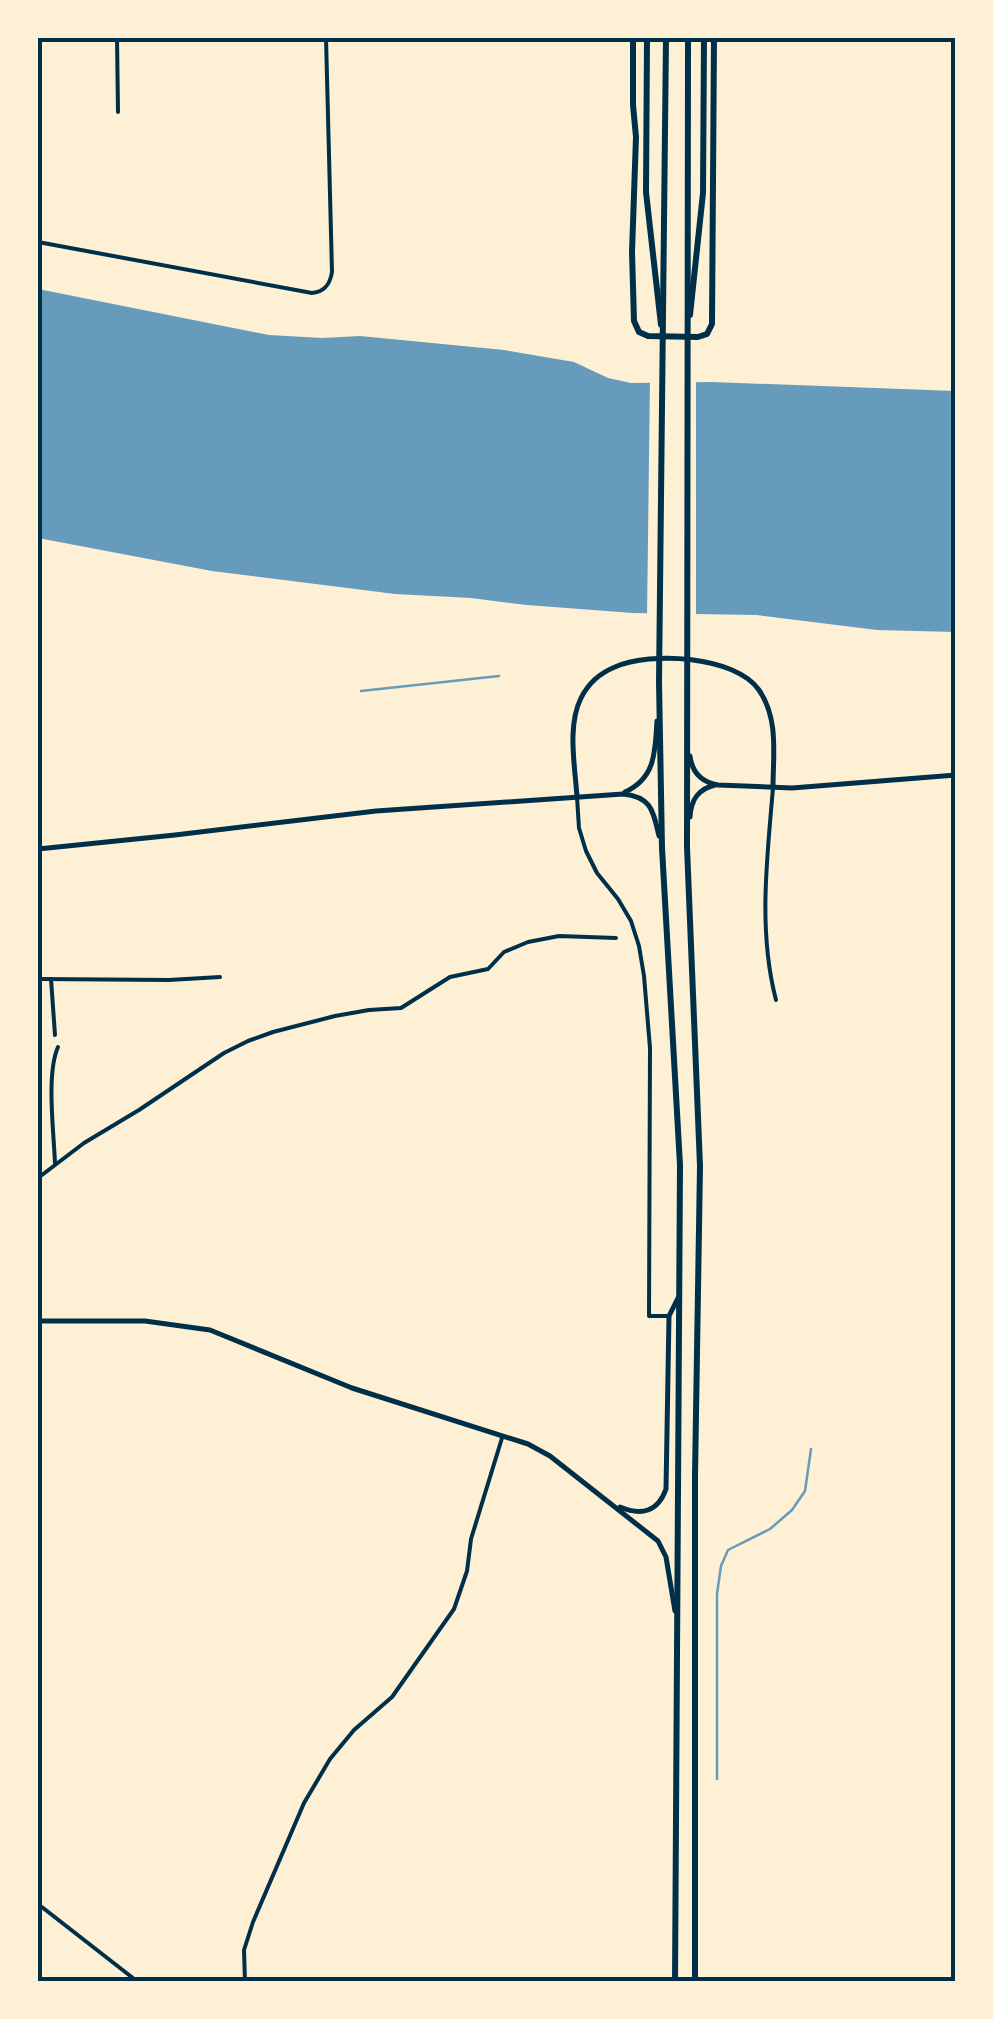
<svg xmlns="http://www.w3.org/2000/svg" width="993" height="2019" viewBox="0 0 993 2019" font-family="Overpass,sans-serif">
  <style>
    .water { fill: #669bbc }
    .pier { fill: #fdf0d5 }
    .lines { fill: none; stroke-linecap: round; stroke-linejoin: round }
    .stream { stroke: #669bbc; stroke-width: 2.5 }
    .minor { stroke: #003049; stroke-width: 4 }
    .tertiary { stroke: #003049; stroke-width: 5 }
    .primary { stroke: #003049; stroke-width: 6 }
    .trunk { stroke: #003049; stroke-width: 6 }
    .neatline { fill: none; stroke: #003049; stroke-width: 4 }
  </style>
  <rect width="100%" height="100%" fill="#fdf0d5"/>
  <path class="water" d="M38,289l231,46 53,3 38,-2 144,14 70,12 34,16 23,5 81,-1 243,9v241l-78,-2 -120,-15 -124,-2 -106,-8 -56,-7 -76,-4 -183,-23 -174,-33z"/>
  <path class="pier" d="M650,378h46v241l-49,-1z"/>
  <g class="lines">
    <g class="stream">
      <path d="M361,691l138,-15"/>
      <path d="M717,1779v-185l4,-28 7,-16 42,-21 22,-19 13,-19 6,-42"/>
    </g>
    <g class="minor">
      <path d="M117,38l1,74"/>
      <path d="M38,242l274,51c13,-1 18,-9 20,-21l-6,-234"/>
      <path d="M773,788c-6,71 -15,143 3,212"/>
      <path d="M577,797l2,31 7,23 11,22 21,26 13,22 8,25 5,30 6,72 -1,268h19"/>
      <path d="M38,979l131,1 51,-3"/>
      <path d="M51,979l4,56"/>
      <path d="M55,1164c-1,-31 -9,-90 3,-117"/>
      <path d="M38,1178l46,-35 55,-33 85,-57 24,-12 25,-9 62,-16 34,-6 32,-2 49,-31 38,-8 16,-17 24,-10 31,-6 57,2"/>
      <path d="M38,1904l100,78"/>
      <path d="M245,1982l-1,-32 9,-28 51,-119 26,-44 24,-29 38,-33 62,-88 13,-38 4,-32 31,-101"/>
    </g>
    <g class="tertiary">
      <path d="M690,756c2,16 11,26 28,29l74,3 164,-13"/>
      <path d="M625,792c31,-14 30,-41 32,-71"/>
      <path d="M577,797c-2,-31 -10,-71 4,-99 7,-14 19,-25 34,-31 36,-16 120,-11 144,23 20,29 14,65 14,98"/>
      <path d="M690,817c1,-17 8,-28 25,-32"/>
      <path d="M38,849l137,-14 201,-24 247,-17c29,3 30,17 36,42"/>
      <path d="M38,1321h107l65,9 142,58 176,56 22,12 108,85 8,16 9,54"/>
      <path d="M620,1507c21,9 38,5 46,-18l3,-173 9,-18"/>
    </g>
    <g class="primary">
      <path d="M633,38v67l3,32 -4,115 2,69 5,11 9,4 50,1 9,-3 5,-10 2,-286"/>
      <path d="M647,38l-1,154 15,133"/>
      <path d="M690,315l13,-122 1,-155"/>
    </g>
    <g class="trunk">
      <path d="M666,38l-7,644 3,166 18,317 -5,817"/>
      <path d="M688,38l-1,809 13,319 -5,310v506"/>
    </g>
  </g>
  <rect width="993" height="2019" fill="none" stroke="#fdf0d5" stroke-width="80"/>
  <rect x="40" y="40" width="913" height="1939" class="neatline"/>
</svg>
